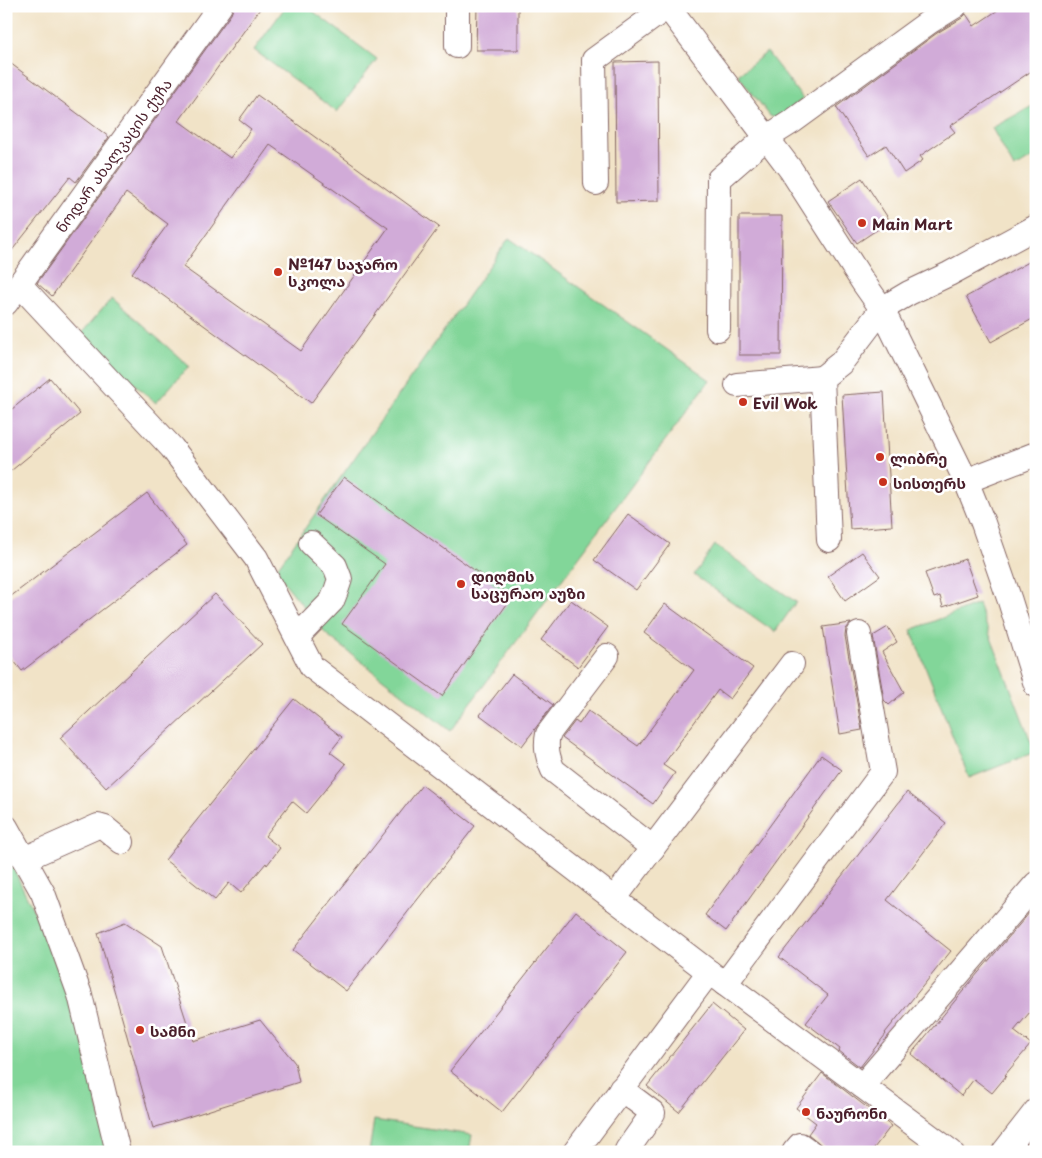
<svg xmlns="http://www.w3.org/2000/svg" width="1042" height="1158" viewBox="0 0 1042 1158" font-family="'Playpen Sans','Noto Sans Georgian',sans-serif">
  <style>
    .green { fill: #82d699; stroke: #667a62 }
    .building { fill: #d1abd8; fill-rule: evenodd }
    .lines { fill: none; stroke-linecap: round; stroke-linejoin: round }
    .minor-casing { stroke: #846462; stroke-width: 26 }
    .minor { stroke: #fff; stroke-width: 24 }
    .poi-dot { fill: #c8321e; stroke: #fff; stroke-width: 2 }
    .labels { text-anchor: middle; dominant-baseline: central; stroke-width: 5; stroke-linejoin: round; paint-order: stroke }
    .street-label { font-size: 15px; fill: #4a1f2b; stroke: #fff }
    .poi-label { font-size: 15px; font-weight: bold; fill: #4a1f2b; stroke: #fff; text-anchor: start }
  </style>
  <rect width="100%" height="100%" fill="#fff"/>
  <filter id="ink" filterUnits="userSpaceOnUse"><feTurbulence type="fractalNoise" baseFrequency=".02" numOctaves="2"/><feDisplacementMap in="SourceGraphic" scale="10" xChannelSelector="R" yChannelSelector="G"/><feConvolveMatrix kernelMatrix="1 2 1 2 8 2 1 2 1" color-interpolation-filters="sRGB"/></filter>
  <filter id="wash" filterUnits="userSpaceOnUse"><feTurbulence type="fractalNoise" baseFrequency=".0096" numOctaves="4" result="noise"/><feDisplacementMap in="SourceGraphic" scale="20" xChannelSelector="R" yChannelSelector="G"/><feGaussianBlur stdDeviation="1.12" result="paint"/><feColorMatrix in="noise" values="0 0 0 0 0 0 0 0 0 0 0 0 0 0 0 0 0 1.4 0 .05"/><feComposite in="paint" operator="in"/></filter>
  <g filter="url(#wash)">
    <rect width="100%" height="100%" fill="#f1e3c7"/>
    <g class="green">
      <path d="M286,6h20l71,53 -40,53 -83,-62z"/>
      <path d="M767,52l36,47 -25,20 -8,-3 -32,-41z"/>
      <path d="M1036,104v52l-22,12 -22,-40z"/>
      <path d="M509,238l201,142 -260,351 -124,-97 -51,-63z"/>
      <path d="M112,298l77,68 -33,37 -77,-67z"/>
      <path d="M715,545l81,57 -21,30 -81,-57z"/>
      <path d="M978,604l57,148 -66,26 -58,-148z"/>
      <path d="M6,853l67,140 35,159h-102z"/>
      <path d="M374,1120l98,15 -3,17h-100z"/>
    </g>
    <g id="blocks">
      <g class="building">
        <path d="M234,6h28l-83,115 51,37 21,-29 -12,-9 18,-25 182,132 -128,176 -179,-130 36,-49 -42,-31 -74,103 -15,-13 194,-269zM270,145l118,83 -87,123 -118,-84z"/>
        <path d="M477,6h41v44h-42z"/>
        <path d="M1004,6h32v62l-86,58 5,6 -35,24 3,4 -19,13 -18,-28 -17,11 -33,-49 101,-74 25,-15 4,-4 8,12z"/>
        <path d="M6,60l103,77 -33,45 -6,-5 -64,81z"/>
        <path d="M658,61l1,140 -43,1 -1,-140z"/>
        <path d="M862,178l28,43 -33,22 -29,-42z"/>
        <path d="M739,216h43l-1,139h-42z"/>
        <path d="M1036,258v59l-45,25 -25,-45z"/>
        <path d="M50,378l30,36 -74,61v-61z"/>
        <path d="M884,392l8,134 -42,3 -8,-134z"/>
        <path d="M344,477l168,120 -70,99 -100,-72 43,-60 -69,-49z"/>
        <path d="M147,493l40,52 -165,126 -16,-20v-51z"/>
        <path d="M628,514l42,30 -34,46 -42,-30z"/>
        <path d="M862,552l18,24 -35,25 -17,-25z"/>
        <path d="M965,559l13,36 -35,12 -3,-11 -6,2 -9,-25z"/>
        <path d="M215,594l47,50 -156,144 -46,-50z"/>
        <path d="M571,600l37,27 -30,40 -37,-27z"/>
        <path d="M665,604l88,64 -23,31 -12,-9 -55,75 12,8 -22,31 -91,-66 13,-17 4,3 9,-13 50,35 56,-76 -50,-37z"/>
        <path d="M851,623l-5,6 -1,7 17,94 -22,4 -17,-107z"/>
        <path d="M888,627l9,15 -15,10 22,40 -15,13 -5,-5 -11,-64z"/>
        <path d="M512,674l41,31 -31,41 -42,-31z"/>
        <path d="M294,699l48,38 -12,15 16,12 -40,49 -14,-12 -27,35 15,12 -13,17 -1,-2 -25,30 -12,-10 -14,17 -50,-40z"/>
        <path d="M821,755l21,15 -116,161 -21,-16z"/>
        <path d="M422,785l53,41 -129,165 -53,-41z"/>
        <path d="M907,792l39,31 -59,77 64,51 -66,82 1,1 -26,33 -21,-16 1,-2 -34,-26 22,-28 -49,-38z"/>
        <path d="M1036,905v100l-22,26 17,13 -26,31 1,1 -14,17 -18,-14 -13,17 -50,-42 62,-75z"/>
        <path d="M576,911l51,41 -125,160 -52,-41z"/>
        <path d="M125,922l37,24 31,95 67,-21 35,43 4,19 -146,46 -55,-195z"/>
        <path d="M712,1004l32,26 -65,82 -32,-26z"/>
        <path d="M822,1073l69,53 -20,26h-41l-22,-18 8,-11 -20,-15z"/>
      </g>
    </g>
  </g>
  <g filter="url(#ink)">
    <use href="#blocks" fill-opacity="0" stroke="#846462" stroke-width="1"/>
    <g class="lines">
      <defs>
        <g id="minor">
          <path d="M667,6l124,164 72,112 19,27 84,172 17,42 27,78 26,84"/>
          <path d="M457,46v-40"/>
          <path d="M596,183l-2,-123 73,-53"/>
          <path d="M20,285l152,163 84,110 56,109 397,305 242,180"/>
          <path d="M6,303l214,-297"/>
          <path d="M718,329l1,-150 47,-41 27,-17 136,-99 26,-16"/>
          <path d="M737,385l85,-7"/>
          <path d="M966,481l70,-27"/>
          <path d="M829,540l-7,-162 19,-15 41,-54 27,-16 40,-19 87,-47"/>
          <path d="M297,637l35,-36 4,-10 4,-12 -5,-13 -24,-23"/>
          <path d="M607,656l-59,78c-3,14 0,24 5,36l100,78"/>
          <path d="M6,827l37,66 37,102 38,157"/>
          <path d="M24,859l74,-33 7,2 17,14"/>
          <path d="M614,899l178,-235"/>
          <path d="M725,984l158,-212 -24,-138"/>
          <path d="M862,1086l174,-202"/>
          <path d="M621,1089l32,24 -26,37"/>
          <path d="M575,1152l134,-180"/>
          <path d="M794,1152l6,-7 10,7"/>
          <path d="M1004,1152l32,-41"/>
        </g>
      </defs>
      <use href="#minor" class="minor-casing"/>
      <use href="#minor" class="minor"/>
    </g>
  </g>
  <g class="poi-dot">
    <circle cx="862" cy="223" r="5"/>
    <circle cx="278" cy="272" r="5"/>
    <circle cx="743" cy="402" r="5"/>
    <circle cx="880" cy="457" r="5"/>
    <circle cx="883" cy="482" r="5"/>
    <circle cx="461" cy="584" r="5"/>
    <circle cx="140" cy="1030" r="5"/>
    <circle cx="806" cy="1112" r="5"/>
  </g>
  <g class="labels">
    <g class="street-label">
      <text transform="translate(113 155) rotate(-54)">ნოდარ ახალკაცის ქუჩა</text>
    </g>
    <g class="poi-label">
      <text x="872" y="223">Main Mart</text>
      <text x="288" y="263">№147 საჯარო<tspan x="288" dy="17">სკოლა</tspan></text>
      <text x="753" y="402">Evil Wok</text>
      <text x="890" y="457">ლიბრე</text>
      <text x="893" y="482">სისთერს</text>
      <text x="471" y="575">დიღმის<tspan x="471" dy="17">საცურაო აუზი</tspan></text>
      <text x="150" y="1030">სამნი</text>
      <text x="816" y="1112">ნაურონი</text>
    </g>
  </g>
  <rect width="1042" height="1158" fill="none" stroke="#fff" stroke-width="25"/>
</svg>
